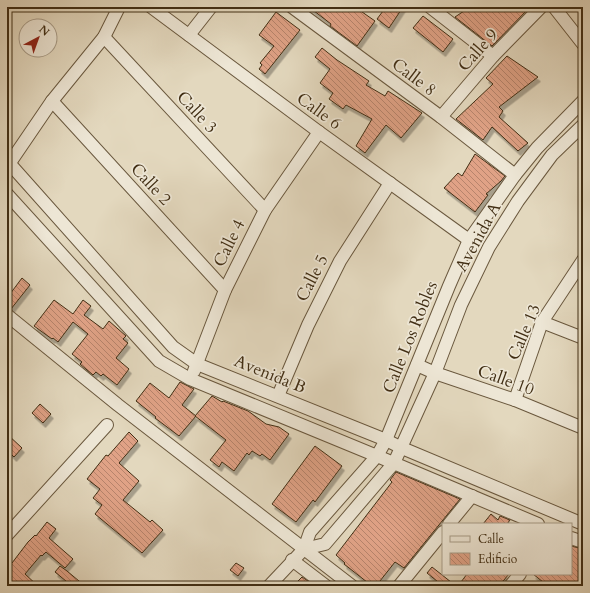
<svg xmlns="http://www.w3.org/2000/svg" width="590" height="593" viewBox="0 0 590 593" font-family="Cardo,serif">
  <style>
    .building { fill: url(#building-back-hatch); stroke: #412e14; filter: url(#shadow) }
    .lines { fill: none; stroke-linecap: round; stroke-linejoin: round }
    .minor-casing { stroke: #6a583e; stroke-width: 14 }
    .minor { stroke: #ede6d5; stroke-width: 12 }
    .labels { text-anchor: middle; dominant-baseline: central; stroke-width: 3.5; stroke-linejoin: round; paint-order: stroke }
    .street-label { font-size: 17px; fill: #412e14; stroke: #ede6d5 }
  </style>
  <defs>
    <pattern id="building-back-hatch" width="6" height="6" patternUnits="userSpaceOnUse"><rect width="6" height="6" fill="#e0a286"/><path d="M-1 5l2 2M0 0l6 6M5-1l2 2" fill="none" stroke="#b7846c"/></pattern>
    <filter id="shadow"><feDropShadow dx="2.5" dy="4.5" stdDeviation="0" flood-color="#0004"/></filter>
  </defs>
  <rect width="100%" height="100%" fill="#e3d8be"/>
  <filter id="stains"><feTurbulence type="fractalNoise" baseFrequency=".005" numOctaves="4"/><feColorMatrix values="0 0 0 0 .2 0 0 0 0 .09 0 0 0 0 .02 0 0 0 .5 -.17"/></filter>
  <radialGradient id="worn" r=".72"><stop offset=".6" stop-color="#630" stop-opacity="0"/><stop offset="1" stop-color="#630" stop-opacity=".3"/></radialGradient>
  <g class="building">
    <path d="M309,7h46l20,14 -18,25 -27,-20 1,-2z"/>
    <path d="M386,7h17l-14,21 -12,-9z"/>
    <path d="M470,7h60l-38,39 -37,-29z"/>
    <path d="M276,12l24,18 -35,44 -6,-5 3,-4 -2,-2 14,-17 -15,-11z"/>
    <path d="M423,16l30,23 -10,13 -30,-24z"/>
    <path d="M322,48l15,12 32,21 -3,4 19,11 3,-5 34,22 -21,25 -15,-13 -21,28 -9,-7 16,-27 -26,-14 -3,4 -14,-10 4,-6 -13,-10 10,-14 -15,-12z"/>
    <path d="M507,56l31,21 -39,30 4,4 -4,6 29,26 -10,8 -26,-24 -9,13 -27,-21 37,-35 -7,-6z"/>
    <path d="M475,154l30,22 -4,5 -15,13 2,1 -13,17 -31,-24 14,-15 4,3z"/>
    <path d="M22,278l8,7 -19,24 -4,-1v-10z"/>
    <path d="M54,300l19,14 10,-14 8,6 -7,9 19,14 6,-8 17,15 -3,3 5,4 -12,15 13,11 -12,16 -14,-11 -2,2 -5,-4 -3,3 -13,-11 2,-2 -10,-8 16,-20 -15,-12 -15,20 -5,-4 -1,1 -18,-13z"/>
    <path d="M180,382l14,7 -12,16 14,11 -17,20 -24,-18 1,-1 -20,-16 14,-18 19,15z"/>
    <path d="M212,396l10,6 1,-1 25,10 18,13 13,3 10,7 -19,26 -8,-6 -2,2 -8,-5 -3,4 -2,-2 -13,18 -12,-9 -3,5 -9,-7 16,-20 -31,-24z"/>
    <path d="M40,404l11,10 -8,9 -11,-10z"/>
    <path d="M129,432l9,9 -19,22 20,18 -16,19 27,22 2,-2 11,10 -21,23 -47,-39 7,-9 -9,-7 7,-9 -13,-10 19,-24 2,1z"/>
    <path d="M7,434l15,14 -8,9 -7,-7z"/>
    <path d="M315,446l27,20 -27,36 -2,-2 -17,22 -24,-18z"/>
    <path d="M396,472l64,27 -56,69 -9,-6 -19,24h-4l-28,-22 1,-1 -9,-8 56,-73 -2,-2z"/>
    <path d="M491,514l7,6 2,-4 10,4 -3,4h-24z"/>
    <path d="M47,522l9,7 -7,9 24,21 -8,9 -19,-16 -4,4 -1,-1 -16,19 13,12h-31v-27l5,4 16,-21 7,-7 1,1z"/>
    <path d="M571,546l12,3v37h-35l-15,-12h38z"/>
    <path d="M236,563l8,5 -6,8 -8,-6z"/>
    <path d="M60,566l7,5 18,15h-13l-17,-14z"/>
    <path d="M432,567l24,19h-13l-16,-13z"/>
    <path d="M467,574h42l-10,12h-41z"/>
    <path d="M302,577l6,4 5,5h-20z"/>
  </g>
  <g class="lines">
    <defs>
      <g id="minor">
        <path d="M151,7l168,125 150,108"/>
        <path d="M292,7l149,110 74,58"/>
        <path d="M430,7l63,49"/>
        <path d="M554,7l29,37"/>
        <path d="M189,35l22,-28"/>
        <path d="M104,37l161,173"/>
        <path d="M52,101l173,189"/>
        <path d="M441,117l52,-61 48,-49"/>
        <path d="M10,164l163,183 24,17 189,76 16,8 181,76"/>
        <path d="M7,167l45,-66 52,-64 15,-30"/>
        <path d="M7,194l152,167 31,18 187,77 161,68"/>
        <path d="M7,315l111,90 234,181"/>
        <path d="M542,322l41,16"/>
        <path d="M417,365l18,8 80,27 68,28"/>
        <path d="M194,371l31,-81 40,-80 54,-78"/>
        <path d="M278,396l30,-71 32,-64 50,-78"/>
        <path d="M515,400l27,-78 41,-62"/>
        <path d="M449,524l23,-28"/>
        <path d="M7,535l100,-110"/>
        <path d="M571,538l12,4"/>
        <path d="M304,549l21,-5 69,-81 41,-90 26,-68 28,-58 29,-46 34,-46 31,-30"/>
        <path d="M292,560l34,26"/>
        <path d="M269,586l35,-37 6,-17 67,-76 9,-16 63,-154 20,-46 46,-65 22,-27 46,-47"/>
        <path d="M399,586l44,-54"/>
        <path d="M510,586l10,-12"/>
      </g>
    </defs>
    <use href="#minor" class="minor-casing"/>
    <use href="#minor" class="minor"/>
  </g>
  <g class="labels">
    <g class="street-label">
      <text transform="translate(478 50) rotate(-48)">Calle 9</text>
      <text transform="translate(414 77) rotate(37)">Calle 8</text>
      <text transform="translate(319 111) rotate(36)">Calle 6</text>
      <text transform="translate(197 112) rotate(47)">Calle 3</text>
      <text transform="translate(151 184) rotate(47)">Calle 2</text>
      <text transform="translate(478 237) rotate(-61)">Avenida A</text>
      <text transform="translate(229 243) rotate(-64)">Calle 4</text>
      <text transform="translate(312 278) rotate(-63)">Calle 5</text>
      <text transform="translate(524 332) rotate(-67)">Calle 13</text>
      <text transform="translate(410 337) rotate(-68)">Calle Los Robles</text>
      <text transform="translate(270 374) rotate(22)">Avenida B</text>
      <text transform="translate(506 380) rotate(20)">Calle 10</text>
    </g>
  </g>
  <rect width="590" height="593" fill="none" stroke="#e3d8be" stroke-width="24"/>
  <rect x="8" y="8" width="574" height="577" fill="none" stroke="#412e14" stroke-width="2"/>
  <rect x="12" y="12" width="566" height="569" fill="none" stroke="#412e14"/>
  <rect x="442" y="523" width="130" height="52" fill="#ede6d5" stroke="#a89c88"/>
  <rect x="450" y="536" width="20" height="6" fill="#ede6d5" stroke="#a89c88"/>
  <text x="478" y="543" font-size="12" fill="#412e14">Calle</text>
  <rect x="450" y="553" width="20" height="12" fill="url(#building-back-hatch)" stroke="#a89c88"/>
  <text x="478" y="563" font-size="12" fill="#412e14">Edificio</text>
  <g transform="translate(38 38) rotate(41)"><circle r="19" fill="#ede6d5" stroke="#a89c88"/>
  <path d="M0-3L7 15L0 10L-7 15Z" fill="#8f2418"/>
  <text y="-6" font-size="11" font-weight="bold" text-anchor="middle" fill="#412e14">N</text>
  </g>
  <rect width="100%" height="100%" filter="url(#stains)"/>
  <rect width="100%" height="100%" fill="url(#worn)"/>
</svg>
